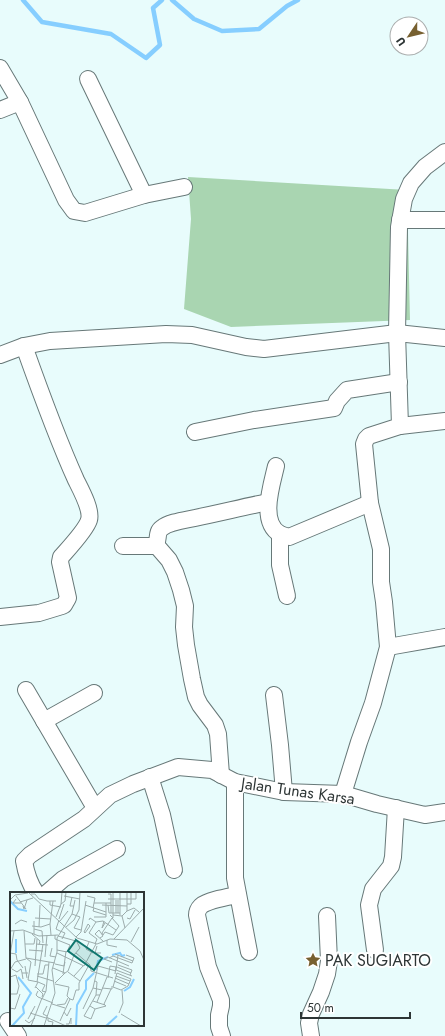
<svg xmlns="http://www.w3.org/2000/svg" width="445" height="1036" viewBox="0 0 445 1036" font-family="Jost,sans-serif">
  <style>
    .green { fill: #a9d5b1 }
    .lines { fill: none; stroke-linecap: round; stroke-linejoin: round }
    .stream { stroke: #86ceff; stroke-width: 4.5 }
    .minor-casing { stroke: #677878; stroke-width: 18 }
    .minor { stroke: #fff; stroke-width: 16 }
    .labels { text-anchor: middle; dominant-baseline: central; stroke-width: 4; stroke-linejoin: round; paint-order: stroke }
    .street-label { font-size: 16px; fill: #2d3535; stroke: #fff }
    .poi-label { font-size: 16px; fill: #2d3535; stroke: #fff; text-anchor: start }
    .inset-river { fill: none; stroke: #86ceff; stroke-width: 2 }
    .inset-road { fill: none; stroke: #9dacac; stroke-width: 1 }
    .view { fill: #0f766e; fill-opacity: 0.15; stroke: #0f766e; stroke-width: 2 }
    .inset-edge { fill: none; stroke: #2d3535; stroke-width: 2 }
  </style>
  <rect width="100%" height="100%" fill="#e8fcfc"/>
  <path class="green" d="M188,177l219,13 3,130 -179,7 -47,-18 7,-90z"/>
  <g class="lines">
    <g class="stream">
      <path d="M23,0l19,22 69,12 35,24 14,-13 -7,-37 9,-8"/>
      <path d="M172,0l22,19 28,12 37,-2 28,-23 11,-6"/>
    </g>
    <defs>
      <g id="minor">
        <path d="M0,68l20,34 46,98 8,11 11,2 59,-18 40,-8"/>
        <path d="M88,79l56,116"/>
        <path d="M0,110l20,-8"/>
        <path d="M400,220h45"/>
        <path d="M0,355l24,-9 26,-5 116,-7 26,1 54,12 18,2 133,-16 48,5"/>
        <path d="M400,426l45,-5"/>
        <path d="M195,432l59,-12 80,-12 3,-7 10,-11 52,-8"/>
        <path d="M276,466c-4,18 -17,56 4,68 2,1 6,2 9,3l81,-34"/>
        <path d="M280,534v31l7,31"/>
        <path d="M156,545l13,15 6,12 6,18 4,16 -1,21 2,18 6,34 4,18 4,8 15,20 3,9 3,41"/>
        <path d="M123,546h29l4,-1c3,-6 0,-13 6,-17 7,-6 24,-8 33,-10 24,-5 49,-11 73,-16"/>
        <path d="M0,617l39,-4 23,-7 2,-1 4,-7 -8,-36 1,-5c7,-8 25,-27 28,-37 3,-10 -8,-30 -13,-40 -20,-44 -36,-89 -52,-134"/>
        <path d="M388,647l57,-10"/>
        <path d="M26,690l69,118"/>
        <path d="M274,695l6,50 4,47"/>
        <path d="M44,721l50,-28"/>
        <path d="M150,777l12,38 12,55"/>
        <path d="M235,782v96l14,74"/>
        <path d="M343,794l16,-52 14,-39 15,-56 -4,-45 -3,-20v-33l-11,-46 -6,-59 2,-5 3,-3 31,-10 -3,-93 2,-106 5,-28 7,-16 14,-16 20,-15"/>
        <path d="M36,893c-7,-10 -10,-20 -12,-32l6,-6 54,-36 26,-24 23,-11 45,-17 34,3 23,12 49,10 59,2 34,10 48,11 20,-3"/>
        <path d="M47,893l16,-14 54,-30"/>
        <path d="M375,950l-6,-45 4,-16 18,-23 2,-9 3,-49"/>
        <path d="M8,1021l10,15"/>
        <path d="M222,1036l-3,-9v-12l2,-9v-6l-13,-33 -11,-52c0,-4 1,-6 4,-9 7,-6 27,-9 37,-11"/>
        <path d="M311,1036l-2,-13 2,-9 10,-22 6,-18 2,-13 -2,-45"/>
      </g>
    </defs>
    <use href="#minor" class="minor-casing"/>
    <use href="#minor" class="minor"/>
  </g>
  <defs>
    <symbol id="sight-bare" viewBox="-9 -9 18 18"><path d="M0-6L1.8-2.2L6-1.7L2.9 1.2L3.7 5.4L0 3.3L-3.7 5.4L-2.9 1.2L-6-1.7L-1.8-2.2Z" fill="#776030" stroke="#fff" stroke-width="2.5" paint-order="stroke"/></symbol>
  </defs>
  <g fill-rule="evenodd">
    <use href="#sight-bare" x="302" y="949" width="22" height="22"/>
  </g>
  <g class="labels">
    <g class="street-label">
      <text transform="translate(298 791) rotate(8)">Jalan Tunas Karsa</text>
    </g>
    <g class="poi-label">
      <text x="325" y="960">PAK SUGIARTO</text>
    </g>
  </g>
  <g transform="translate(10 892)">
    <rect width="134" height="134" fill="#e8fcfc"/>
    <path class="inset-river" d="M0,9l8,8 9,2M6,61v-14M102,63l8,-2 2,3 3,-1M86,78l2,-9 10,-4M114,99l6,-4 4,-8M2,134l12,-13 -1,-6 8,-14 -13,-16M66,134l1,-21 9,-16v-8l8,-8M96,134l11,-10"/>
    <path class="inset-road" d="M18,0l49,46 20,6 13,-5 17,1 13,11 4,9M21,2h4l4,5 8,2h9M98,2h3v19M6,4l10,13M54,4l16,3M77,4l8,2 -2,10M62,5l-2,9h4M6,7l-3,4h8M98,7h28v-7M0,8l5,-5 13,-2M65,8l-3,14 8,3 -6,11 7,2M40,9v4l11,2M10,10l13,-4M84,11h17M51,12l1,-12M117,12h4v-12M75,13l21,7M92,13l25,1M98,13l1,8h11M13,14l1,3 3,-9M84,16l-1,3 13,4M117,19l7,-3 5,4M106,21v-13M108,21v-13M100,23l3,3v-26M103,23l9,1 3,12M110,23v-23M112,24l5,-5v-19M46,25l5,-13 4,-3 1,-9M84,25h12v-14M25,26l16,1M102,26l7,8 -6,9 -8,-3 -2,3 -1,-2zM117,26l3,1 5,-9M49,27l5,-15M49,28l-3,9 4,2M79,28l1,-2 6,4 7,-1 13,9M50,29l8,-10M94,29l-2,7 3,-5M5,32l6,-4 6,2M40,32l3,-23M78,32l2,2 -5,7 -1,-1zM22,34l9,1 9,-3 1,11M29,35l1,-22M56,35l8,-7 5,-10 1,-18M24,37l8,2 1,12M0,39l13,-1 16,6 19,-1M14,39l2,27 5,4 -3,18 10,2 -3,6M50,39l5,2 -3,6M22,42l8,7 -1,4M24,42v-13M45,43v4l15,6 -3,7 -10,-2M48,44l18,5M66,45l5,-5 5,-31M90,46l3,-2 -4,-6 -4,4 8,7M104,47l30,-31M97,48v5l10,2M79,50l-3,7 7,4M121,50l8,-15M15,52h9l1,-6M26,52l12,1M85,52l2,-5 -8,-6 7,-11M87,54l-2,7h6M42,56l-2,8 6,1M19,58l14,1M26,60l1,-13M0,61l6,1 1,6 6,8M47,61l27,13 12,-22M66,61l14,12 1,6 22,7M105,62l18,7M0,63l4,-24M108,63l-2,15 16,6M35,65l2,-22M16,66l29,5M99,66l4,-2 19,7 2,-5 -8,-3M102,70l-8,-3 4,-2 21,9M45,72l9,2 1,-4M108,73l14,5 -2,5M15,74l2,12M25,74l1,-14M107,75l14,6M43,76l12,5 3,-2 6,-16 6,-7 -5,-10M2,77l5,3 4,-3 1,4M0,78l5,-8 11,-3M58,80l12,9M107,81l14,6 -3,7 -7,4 -8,-3zM27,82h6l2,-9h4M53,82l3,-23M27,84l16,5M64,84l9,-10M106,84l14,5M0,85l6,-2 3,11 -2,8h-7M98,86l2,-12 6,1 -1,7M105,86l14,6M13,87l-1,-6h6M85,89l2,1 -1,13M104,89l12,5M27,90l6,-38M28,90l7,3 -3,6 4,1M45,91l10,-10M45,92l14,3 -2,9 3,3 -10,22M26,95l7,7 -1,3M92,96l10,1v-3M92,98l-9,-2 5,-22 18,5M28,99l-2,4 2,2 15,6M32,107l4,-8 3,-29M60,107l3,1 3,-10h3v-7l10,-18M83,109l12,4M87,110l10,-25M42,112l13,4M47,113l8,-1 3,-6M37,114l-4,8 4,2M80,114l5,3 11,-3 -2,-2 7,-15M0,116l5,1 5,-15M73,117l10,-21M85,117l-4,10 -7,-3 12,-21h4M54,120l3,4 4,-8M20,121l16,5M109,121l4,-10 -1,-13M111,122l20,12M36,125l20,9M38,126v3l5,1 -1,4M18,127l7,-13M15,128l4,3 6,-5M56,132h3l2,-6v6M21,134l11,-28M34,134l11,-33 -3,-23 5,-18v-14l15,-24"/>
    <path class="view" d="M66,48l26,18 -8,12 -26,-19z"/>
    <rect width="134" height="134" class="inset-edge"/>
  </g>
  <g transform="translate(409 36) rotate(235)"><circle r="19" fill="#ffffff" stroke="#abaeae"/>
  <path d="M0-3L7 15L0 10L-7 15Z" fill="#776030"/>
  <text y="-6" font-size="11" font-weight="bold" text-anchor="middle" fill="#2d3535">U</text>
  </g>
  <path d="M301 1012v6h109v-6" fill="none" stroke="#2d3535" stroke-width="2"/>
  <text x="307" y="1012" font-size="12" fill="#2d3535" stroke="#ffffff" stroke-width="3" paint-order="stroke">50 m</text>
</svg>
